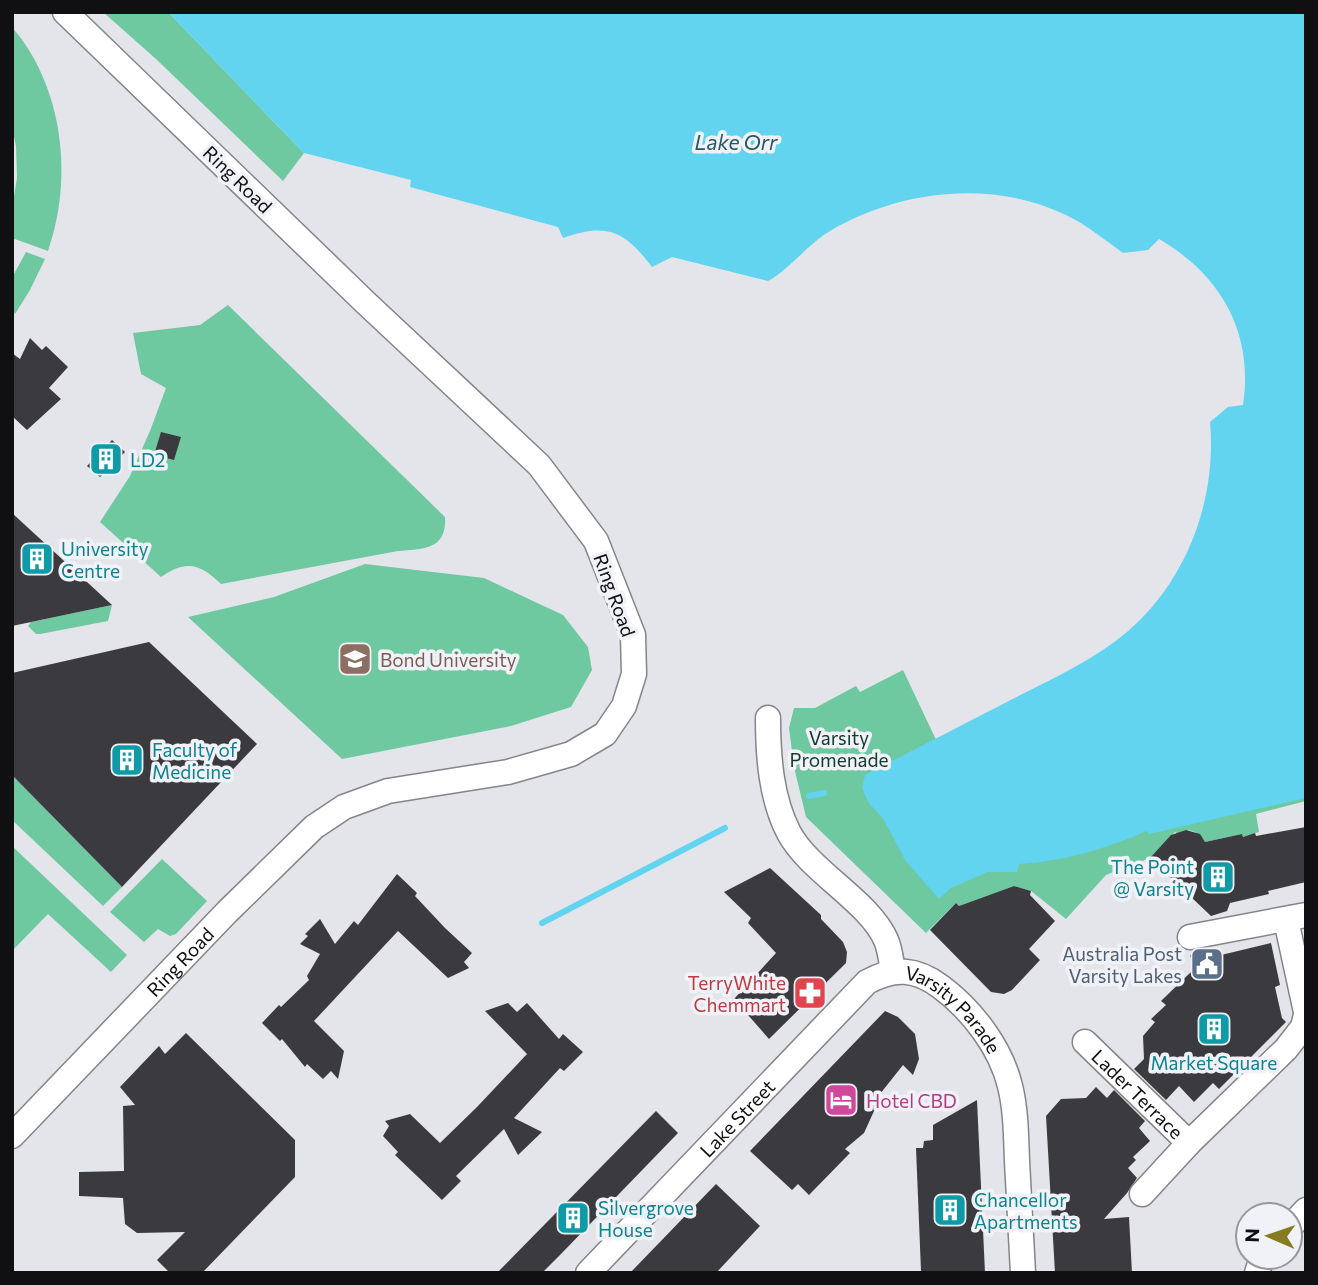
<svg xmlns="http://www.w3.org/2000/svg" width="1318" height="1285" viewBox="0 0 1318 1285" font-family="Commissioner,sans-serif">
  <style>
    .green { fill: #6ec8a0 }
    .water { fill: #62d4f0 }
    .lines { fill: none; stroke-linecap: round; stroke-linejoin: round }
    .stream { stroke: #62d4f0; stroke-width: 6 }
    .building { fill: #3b3b3f }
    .minor-casing { stroke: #848589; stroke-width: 27 }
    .minor { stroke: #fff; stroke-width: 24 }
    .labels { text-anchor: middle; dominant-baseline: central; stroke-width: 7; stroke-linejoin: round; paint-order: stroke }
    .street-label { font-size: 19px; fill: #101012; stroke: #f1f2f7 }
    .culture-label { font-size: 19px; fill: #0d838f; stroke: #f1f2f7; text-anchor: start }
    .education-label { font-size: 19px; fill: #785e54; stroke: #f1f2f7; text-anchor: start }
    .park-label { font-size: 19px; fill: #103a29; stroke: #f1f2f7 }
    .service-label { font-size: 19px; fill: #4e5e75; stroke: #f1f2f7; text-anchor: end }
    .health-label { font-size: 19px; fill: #be3a42; stroke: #f1f2f7; text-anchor: end }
    .hotel-label { font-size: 19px; fill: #b23c85; stroke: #f1f2f7; text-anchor: start }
    .water-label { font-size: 21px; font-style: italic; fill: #275864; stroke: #f1f2f7 }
  </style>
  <rect width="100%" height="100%" fill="#e4e5ea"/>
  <g class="green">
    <path d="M103,12h65l136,141 -21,28 -127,-122z"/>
    <path d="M12,27c51,59 62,151 36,224l-36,-13v-30l5,-30 -1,-32 -4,-19z"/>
    <path d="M26,252l19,7 -15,31 -15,24 -3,-4 2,-36z"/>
    <path d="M228,305l217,212c2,33 -22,32 -47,34l-177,33c-20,-20 -35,-25 -60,-7l-61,-55 30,-46 20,-45 16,-43 -25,-14 -8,-41 67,-8z"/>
    <path d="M365,564l119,14 79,37 25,32 4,23 -21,37 -60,19 -169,33 -154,-142 86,-20z"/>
    <path d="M112,605l-4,16 -68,13h-4l-8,-8 3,-4z"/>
    <path d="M903,670l36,76 17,127 350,-84v12l-50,13 3,18 -16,5 -1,-3 -37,8c-7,-10 -16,-16 -27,-8l-3,-2 -25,26 -44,17 -40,44 -35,-28 -17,-5 -55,20 -3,-3 -30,30 -120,-116 -12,-50 -5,-39 5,-20h21l41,-22 4,6z"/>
    <path d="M12,775l110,112 -19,19 -91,-86z"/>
    <path d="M12,846l115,109 -16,17 -63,-58 -36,37z"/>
    <path d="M162,859l45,42 -31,33 -6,2 -12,-7 -14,13 -34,-30z"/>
  </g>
  <path class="water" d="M168,12h1138v786l-157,36 -2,-3c-43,18 -81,30 -128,33l-2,8h-29l-37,16 -12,11 -34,-39 -21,-40 -16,-18 -6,-14 3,-13c46,-24 92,-47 138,-71 42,-22 87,-41 124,-72 60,-51 90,-133 83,-210l18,-15 15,-2c11,-72 -22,-130 -84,-166l-11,11 -25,3c-18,-13 -36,-28 -57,-38 -75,-36 -166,-25 -236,16 -22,13 -40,38 -62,50l-96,-24 -20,10c-27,-36 -45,-45 -89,-29l-5,-11 -148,-40 1,-7 -107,-27z"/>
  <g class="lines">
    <g class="stream">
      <path d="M809,796l15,-3"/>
      <path d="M542,923l183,-95"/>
    </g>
  </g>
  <g class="building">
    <path d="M30,338l12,12 4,-4 22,21 -19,21 12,11 -34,31 -15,-14v-63l8,6z"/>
    <path d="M161,432l20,5 -7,23 -20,-5z"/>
    <path d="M112,440l13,12 -25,25 -13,-11z"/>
    <path d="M12,513l100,92 -100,21z"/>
    <path d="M149,642l108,102 -135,143 -110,-112v-102z"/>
    <path d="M1306,827v55l-38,9 1,3 -39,9 -3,8 -16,5 -61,-58 21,-23 15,-5 14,4 5,8 37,-8 1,3 12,-4 1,3z"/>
    <path d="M770,868l51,47v4l22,23 4,10 -1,11 -77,76 -35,-40 42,-46 -28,-30 3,-5 -27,-26z"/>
    <path d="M397,874l20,19 -2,3 30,32 27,25 -8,9 5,6 -21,10 -50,-47 -84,90 30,30 -6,28 -7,-8 -8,8 -16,-15 -2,3 -23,-28 -2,2 -18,-18 17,-18 2,2 28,-27 -2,-4 13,-22 -20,-10 8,-8 -3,-2 15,-15 15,25 19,-23 4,4z"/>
    <path d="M1014,886l17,5 -1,4 25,26 -26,28 11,11 -28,30 -8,4 -13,-2 -61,-62 26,-27 3,3z"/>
    <path d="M1271,943l9,42 -5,2 7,31 4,4 -67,67 -6,-6 -19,19 -15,-16 -13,14 -32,-31 10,-10 -1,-23 12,-14 -4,-3 15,-14 -5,-4 33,-32 -4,-14 25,-6 2,7z"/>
    <path d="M508,1003l9,9 10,-9 32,36 4,-5 20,18 -19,19 -4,-3 -46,50 28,14 -24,23 -14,-26 -48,47 5,5 -19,19 -47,-45 3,-3 -15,-16 6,-10 -4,-5 25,-7 30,29 37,-36 50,-53 -42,-43z"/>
    <path d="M885,1011l13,6 17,17 4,25 -6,16 -10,-10 -23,29 5,12 -11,5 -10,22 -19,16 5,4 -41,42 -11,-11 -6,6 -42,-39z"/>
    <path d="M186,1033l109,107v37l-93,96h-32l-13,-13 28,-28 -48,1 -12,-9 -2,-26 -44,-2v-24l45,-1 -1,-65 12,-1 -15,-18 39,-41 6,8z"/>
    <path d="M1096,1087l11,11 7,-8 31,31 -6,7 11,13 -17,16 3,3 -8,8 9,10 -10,15 -23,26 25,-2 3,56h-77l-9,-157 15,-17 25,-1z"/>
    <path d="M977,1100l8,173 -64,-2 -5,-123h7l1,-7 9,-1v-15z"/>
    <path d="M656,1111l22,22 -118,122 -18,18h-45z"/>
    <path d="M716,1184l44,42 -44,47h-86z"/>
  </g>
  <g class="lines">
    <defs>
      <g id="minor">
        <path d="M768,718c0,38 3,81 21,115 21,39 80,68 97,107 4,9 5,20 7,31"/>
        <path d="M1286,920l20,92"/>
        <path d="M1190,937l116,-22"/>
        <path id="s1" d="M1085,1042l104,101 97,-94 17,-22 3,-12"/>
        <path id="s2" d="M12,1136l215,-224 87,-85 30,-20 44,-16 120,-19 63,-18 34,-20 19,-28 10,-32 -1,-39 -37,-94 -57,-76 -173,-162 -301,-291"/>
        <path d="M1142,1194l47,-51"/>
        <path d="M1290,1227l16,-17"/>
        <path id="s3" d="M588,1273l279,-291c27,-15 49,-14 74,5 31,23 60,61 69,99 6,24 6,50 7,75 2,37 4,74 6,112"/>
        <path d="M1257,1273l5,-16"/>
      </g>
    </defs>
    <use href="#minor" class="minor-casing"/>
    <use href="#minor" class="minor"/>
  </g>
  <defs>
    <symbol id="building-square" viewBox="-11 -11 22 22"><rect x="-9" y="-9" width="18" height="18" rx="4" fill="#0f9aa8" stroke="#f1f2f7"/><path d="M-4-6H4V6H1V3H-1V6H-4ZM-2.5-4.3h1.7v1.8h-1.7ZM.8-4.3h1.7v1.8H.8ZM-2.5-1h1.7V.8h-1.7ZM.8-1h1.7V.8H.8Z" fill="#fff"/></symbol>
    <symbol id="university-square" viewBox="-11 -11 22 22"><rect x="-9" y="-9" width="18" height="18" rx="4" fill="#8d6e63" stroke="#f1f2f7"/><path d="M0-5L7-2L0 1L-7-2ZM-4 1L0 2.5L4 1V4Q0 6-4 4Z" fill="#fff"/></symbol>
    <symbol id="civic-square" viewBox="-11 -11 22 22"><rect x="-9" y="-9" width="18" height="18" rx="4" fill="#5c6f8a" stroke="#f1f2f7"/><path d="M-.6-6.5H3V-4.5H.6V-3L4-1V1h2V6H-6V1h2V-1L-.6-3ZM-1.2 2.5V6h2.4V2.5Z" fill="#fff"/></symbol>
    <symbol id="pharmacy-square" viewBox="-11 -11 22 22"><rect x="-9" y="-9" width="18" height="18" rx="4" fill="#e0444e" stroke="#f1f2f7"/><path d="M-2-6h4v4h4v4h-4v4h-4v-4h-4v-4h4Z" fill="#fff"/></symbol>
    <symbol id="hotel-square" viewBox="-11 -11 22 22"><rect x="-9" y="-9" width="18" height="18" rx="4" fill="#d1479c" stroke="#f1f2f7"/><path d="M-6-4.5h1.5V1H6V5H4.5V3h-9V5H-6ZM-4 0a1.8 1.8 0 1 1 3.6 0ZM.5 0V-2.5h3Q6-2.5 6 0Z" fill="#fff"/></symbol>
  </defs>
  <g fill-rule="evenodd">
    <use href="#building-square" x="87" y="440" width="38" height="38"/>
    <use href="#building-square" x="18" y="540" width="38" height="38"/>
    <use href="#university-square" x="336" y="640" width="38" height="38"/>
    <use href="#building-square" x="108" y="741" width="38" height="38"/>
    <use href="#building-square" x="1199" y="858" width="38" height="38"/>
    <use href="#civic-square" x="1188" y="945" width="38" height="38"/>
    <use href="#pharmacy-square" x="791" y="974" width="38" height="38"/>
    <use href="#building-square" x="1195" y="1010" width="38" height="38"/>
    <use href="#hotel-square" x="822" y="1081" width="38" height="38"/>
    <use href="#building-square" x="931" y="1191" width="38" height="38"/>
    <use href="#building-square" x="554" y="1199" width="38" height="38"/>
  </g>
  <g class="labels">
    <g class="street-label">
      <text transform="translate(238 179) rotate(44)">Ring Road</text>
      <text transform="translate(615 595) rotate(70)">Ring Road</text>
      <text stroke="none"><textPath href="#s2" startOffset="242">Ring Road</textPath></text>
      <text stroke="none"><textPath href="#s3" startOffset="506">Varsity Parade</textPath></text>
      <text stroke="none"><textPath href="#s1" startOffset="74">Lader Terrace</textPath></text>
      <text stroke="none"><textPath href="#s3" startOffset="215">Lake Street</textPath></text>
    </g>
    <g class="culture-label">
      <text x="130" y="459">LD2</text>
      <text x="61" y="548">University<tspan x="61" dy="22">Centre</tspan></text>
      <text x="152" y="749">Faculty of<tspan x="152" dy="22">Medicine</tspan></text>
      <text x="1194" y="866" text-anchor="end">The Point<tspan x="1194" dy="22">@ Varsity</tspan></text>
      <text x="1214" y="1062" text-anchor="middle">Market Square</text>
      <text x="974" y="1199">Chancellor<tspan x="974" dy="22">Apartments</tspan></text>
      <text x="598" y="1207">Silvergrove<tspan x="598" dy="22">House</tspan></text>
    </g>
    <g class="education-label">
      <text x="380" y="659">Bond University</text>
    </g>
    <g class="park-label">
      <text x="839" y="737">Varsity<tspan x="839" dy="22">Promenade</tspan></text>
    </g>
    <g class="service-label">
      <text x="1182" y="953">Australia Post<tspan x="1182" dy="22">Varsity Lakes</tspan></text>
    </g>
    <g class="health-label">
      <text x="786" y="982">TerryWhite<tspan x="786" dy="22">Chemmart</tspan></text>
    </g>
    <g class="hotel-label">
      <text x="866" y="1100">Hotel CBD</text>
    </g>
    <g class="water-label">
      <text x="736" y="141">Lake Orr</text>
    </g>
  </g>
  <rect width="1318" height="1285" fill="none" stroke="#101012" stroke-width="28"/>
  <g transform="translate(1269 1236) rotate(272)"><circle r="33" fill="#f1f2f7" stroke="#97989b" stroke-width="2"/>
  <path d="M0-5L12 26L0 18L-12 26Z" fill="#877b21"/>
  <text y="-10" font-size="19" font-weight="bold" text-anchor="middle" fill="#101012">N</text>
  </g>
</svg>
